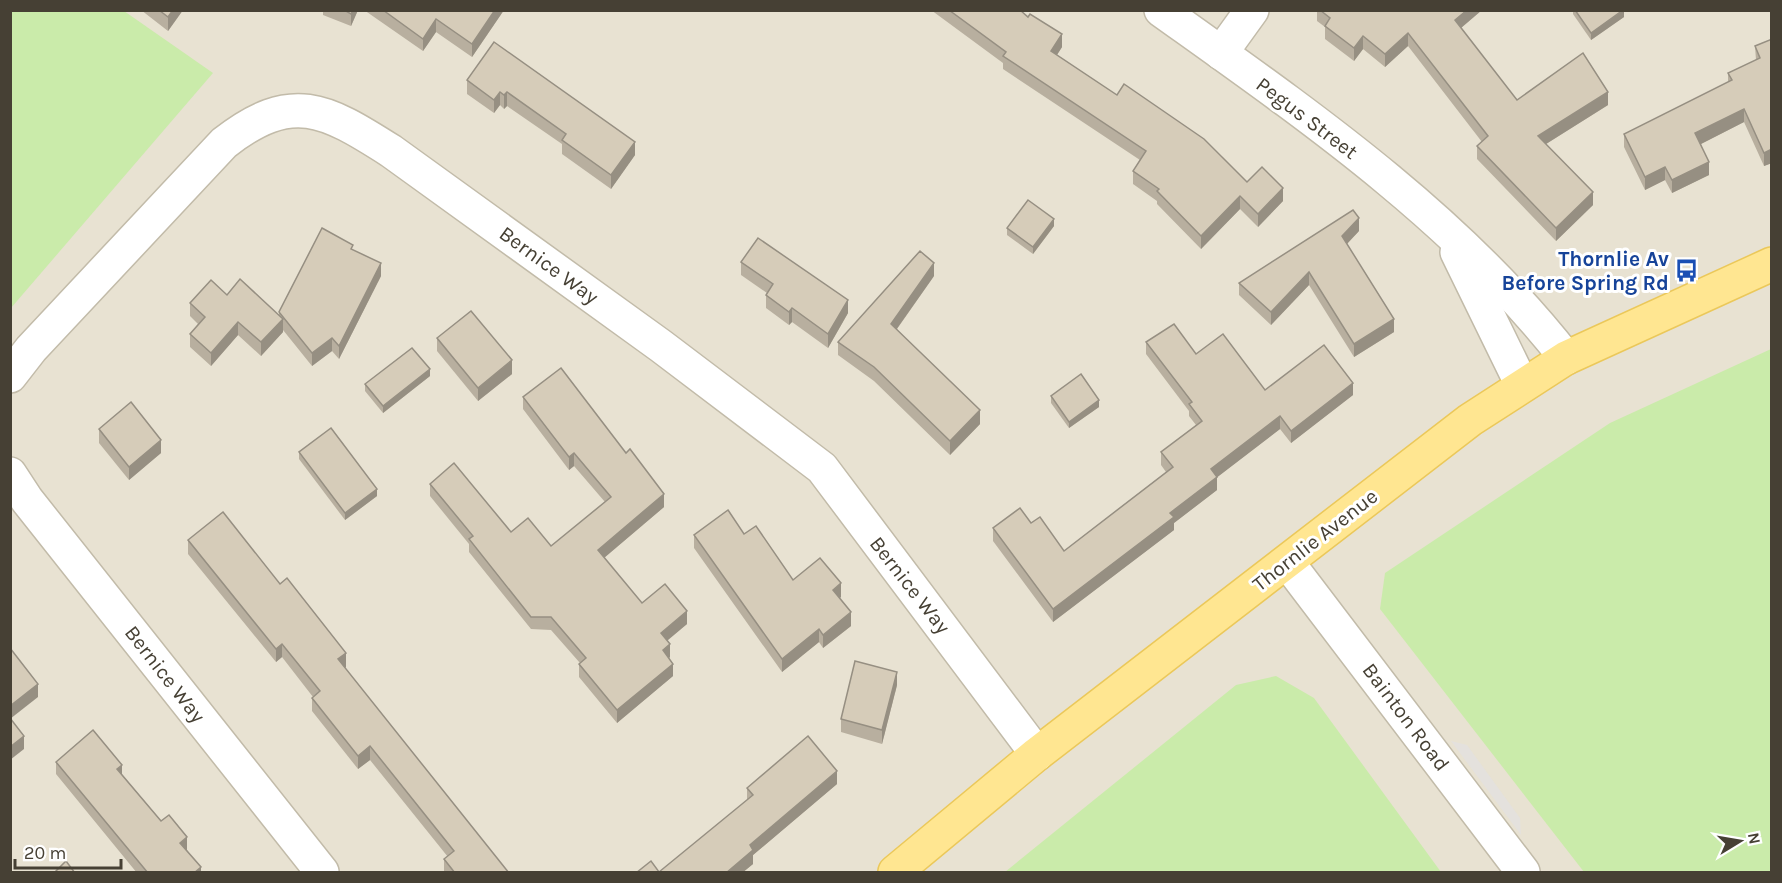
<svg xmlns="http://www.w3.org/2000/svg" width="1782" height="883" viewBox="0 0 1782 883" font-family="Karla,sans-serif">
  <style>
    .residential { fill: #e8e2d2 }
    .green { fill: #caebaa }
    .parking { fill: #e4e1dd }
    .lines { fill: none; stroke-linecap: round; stroke-linejoin: round }
    .minor-casing { stroke: #c2bba9; stroke-width: 36 }
    .major-casing { stroke: #ebc85a; stroke-width: 36 }
    .minor { stroke: #fff; stroke-width: 33 }
    .major { stroke: #ffe691; stroke-width: 33 }
    .wall { fill: #b8af9f }
    .shaded-wall { fill: #968f82 }
    .building { fill: #d6ccb9; stroke: #968f82; stroke-width: 1.5 }
    .labels { text-anchor: middle; dominant-baseline: central; stroke-width: 6; stroke-linejoin: round; paint-order: stroke }
    .street-label { font-size: 21px; fill: #464034; stroke: #fff }
    .transit-label { font-size: 21px; font-weight: bold; fill: #164399; stroke: #fff; text-anchor: end }
  </style>
  <rect width="100%" height="100%" fill="#f3f0e4"/>
  <rect class="residential" x="11" y="11" width="1760" height="861"/>
  <g class="green">
    <path d="M11,10l113,1 89,62 -202,235z"/>
    <path d="M1771,349v523h-187l-204,-263 5,-36 225,-150z"/>
    <path d="M1276,676l38,22 127,174h-436l231,-187z"/>
  </g>
  <path class="parking" d="M1451,741l16,4 53,73 1,17z"/>
  <g class="lines">
    <defs>
      <g id="minor">
        <path d="M1161,10c144,103 295,207 405,348"/>
        <path d="M1221,53l31,-43"/>
        <path d="M1457,252l65,133"/>
        <path d="M10,376l21,-27 193,-206c68,-53 101,-34 167,8l270,195 161,122 215,286"/>
        <path d="M10,474l17,26 295,372"/>
        <path d="M1288,563l235,309"/>
      </g>
      <path id="major" d="M895,872l142,-118 433,-334 96,-62 206,-94"/>
    </defs>
    <use href="#minor" class="minor-casing"/>
    <use href="#major" class="major-casing"/>
    <use href="#minor" class="minor"/>
    <use href="#major" class="major"/>
  </g>
  <g class="wall">
    <path d="M141,10h42l-15,21z"/>
    <path d="M323,10h35l-7,16 -28,-11z"/>
    <path d="M364,10h140l-32,47 -36,-25 -13,19z"/>
    <path d="M931,10h89l42,37 -5,8 190,127 36,19 -25,26 -18,-18 -39,40 -44,-45v-3l-24,-17v-13l7,-11 -137,-91v-6z"/>
    <path d="M1317,10h165l-21,18 56,72 91,5 -62,39 47,61 -37,36 -79,-82v-13l5,-4 -74,-96 -23,21 -22,-18 -9,12 -29,-22v-12l-8,-6z"/>
    <path d="M1573,10h51v7l-33,23 -18,-26z"/>
    <path d="M1772,39v124l-8,3 -20,-44 -43,22 8,31 -37,18 -7,-13 -20,10 -21,-43v-13l104,-52v-9l28,-13 -1,-14z"/>
    <path d="M494,42l141,113 -24,34 -49,-35v-10l-55,-38 -3,3 -4,-4 -6,8 -27,-19v-14z"/>
    <path d="M1054,226l-21,28 -26,-19v-7z"/>
    <path d="M1359,231l-12,13 47,88 -40,25 -45,-72 -38,40 -32,-30v-12z"/>
    <path d="M353,250l28,26 -42,83 -7,-8 -20,15 -29,-36v2l-22,24 -23,-21 -27,31 -21,-19v-13l8,-10 -8,-8v-13l37,-8 52,20v-3z"/>
    <path d="M741,262l107,51 -20,35 -36,-26 -3,3 -23,-17v-13l1,-2 -26,-18z"/>
    <path d="M934,276l-37,53 83,95 -30,31 -76,-74 -36,-26v-13z"/>
    <path d="M437,338l75,36 -34,27 -41,-50z"/>
    <path d="M1146,342l50,12 69,36 88,5 -62,48 -11,-14 -63,48v13l-43,33v7l-121,92 -60,-81v-13l38,-5 33,28 102,-79 -5,-7v-13l35,-27 -7,-9v-5l-43,-57z"/>
    <path d="M430,376l-47,37 -18,-22v-7z"/>
    <path d="M1051,396l48,11 -30,21 -18,-25z"/>
    <path d="M523,397l141,110 -60,51 38,45 45,21 -20,16 3,17 -1,1 4,18 -56,47 -38,-46v-13l1,-1 -29,-33 -20,-1 -62,-77v-8l-39,-48v-12l81,48 40,14 54,-44 -31,-36 -5,4 -46,-61z"/>
    <path d="M99,429l62,24 -32,27 -30,-37z"/>
    <path d="M299,452l78,44 -32,24 -46,-61z"/>
    <path d="M744,534l49,46 48,17 -1,1 11,28 -28,22 -4,-6 -37,30 -88,-124v-13z"/>
    <path d="M188,540l158,127 -1,1 164,205h-65v-14l4,-2 -78,-97 -12,9 -46,-58v-13l1,-1 -31,-40 -6,5 -88,-108z"/>
    <path d="M897,685l-15,59 -41,-12v-13z"/>
    <path d="M56,762l66,13 39,46 26,29 14,23h-64l-81,-99z"/>
    <path d="M837,784l-84,71v9l-11,9h-106l23,-1 88,-72v-12z"/>
  </g>
  <g class="shaded-wall">
    <path d="M173,10h10l-15,21v-14z"/>
    <path d="M353,10h5l-7,16v-12z"/>
    <path d="M495,10h9l-32,47v-13z"/>
    <path d="M1467,10h15l-27,23v-13z"/>
    <path d="M1624,10v7l-33,23v-7z"/>
    <path d="M436,19v13l-13,19v-12z"/>
    <path d="M1408,33v13l-23,21v-13z"/>
    <path d="M1062,34v13l-11,17v-13z"/>
    <path d="M1363,36v13l-9,12v-13z"/>
    <path d="M500,92v13l-6,8v-13z"/>
    <path d="M507,92v14l-3,3v-14z"/>
    <path d="M1608,92v13l-70,44v-13z"/>
    <path d="M1744,109v13l-49,25v-14z"/>
    <path d="M635,142v13l-24,34v-14z"/>
    <path d="M1772,149v14l-8,3v-13z"/>
    <path d="M1709,162v13l-37,18v-13z"/>
    <path d="M1665,167v13l-20,10v-13z"/>
    <path d="M1283,188v13l-25,26v-13z"/>
    <path d="M1593,192v13l-37,36v-13z"/>
    <path d="M1240,196v13l-39,40v-13z"/>
    <path d="M1359,218v13l-17,18v-13z"/>
    <path d="M1054,219v7l-21,28v-7z"/>
    <path d="M381,263v13l-42,83v-13z"/>
    <path d="M934,263v13l-43,61v-13z"/>
    <path d="M1309,272v13l-38,40v-13z"/>
    <path d="M848,300v13l-20,35v-14z"/>
    <path d="M792,308v14l-3,3v-13z"/>
    <path d="M283,319v13l-22,24v-14z"/>
    <path d="M1394,319v13l-40,25v-13z"/>
    <path d="M238,322v13l-27,31v-13z"/>
    <path d="M332,338v13l-20,15v-13z"/>
    <path d="M512,360v14l-34,27v-13z"/>
    <path d="M430,369v7l-47,37v-7z"/>
    <path d="M1353,383v12l-62,48v-12z"/>
    <path d="M1099,400v7l-30,21v-6z"/>
    <path d="M980,410v14l-30,31v-14z"/>
    <path d="M1280,416v13l-69,53v-13z"/>
    <path d="M161,440v13l-32,27v-13z"/>
    <path d="M574,453v13l-5,4v-13z"/>
    <path d="M1217,477v13l-43,33v7l-121,92v-13l117,-96z"/>
    <path d="M377,489v7l-32,24v-7z"/>
    <path d="M664,494v13l-66,56v-13z"/>
    <path d="M841,583v14l-8,6v-13z"/>
    <path d="M687,611v13l-26,22v-13z"/>
    <path d="M851,612v14l-28,22v-13z"/>
    <path d="M819,629v13l-37,30v-13z"/>
    <path d="M282,644v13l-6,5v-13z"/>
    <path d="M670,644v13l-7,6v-13z"/>
    <path d="M346,653v14l-8,6v-14z"/>
    <path d="M673,664v12l-56,47v-13z"/>
    <path d="M897,672v13l-15,59v-14z"/>
    <path d="M38,684v13l-28,22v-13z"/>
    <path d="M24,736v13l-14,11v-13z"/>
    <path d="M370,746v14l-12,9v-13z"/>
    <path d="M122,765v12l-5,-8z"/>
    <path d="M837,771v13l-84,71v9l-11,9h-16l24,-28z"/>
    <path d="M187,837v13l-7,6v-13z"/>
    <path d="M201,867v6h-7z"/>
  </g>
  <g class="building">
    <path d="M159,10h14l-5,7z"/>
    <path d="M344,10h9l-2,4z"/>
    <path d="M383,10h112l-23,34 -36,-25 -13,20z"/>
    <path d="M949,10h71l8,7 2,-3 32,20 -11,17 66,44 7,-11 80,55 43,43 15,-15 21,21 -25,26 -18,-18 -39,40 -44,-45 2,-2 -26,-18 13,-20 -143,-95 3,-4z"/>
    <path d="M1320,10h147l-12,10 62,80 66,-47 25,39 -70,44 55,56 -37,36 -79,-82 11,-10 -80,-103 -23,21 -22,-18 -9,12 -29,-22 5,-8z"/>
    <path d="M1575,10h48l-32,23z"/>
    <path d="M1772,39v110l-8,4 -20,-44 -49,24 14,29 -37,18 -7,-13 -20,10 -21,-43 108,-54 -4,-7 32,-15 -5,-12z"/>
    <path d="M494,42l141,100 -24,33 -49,-35 4,-6 -59,-42 -3,3 -4,-3 -6,8 -27,-20z"/>
    <path d="M1028,200l26,19 -21,28 -26,-19z"/>
    <path d="M1353,210l6,8 -17,18 52,83 -40,25 -45,-72 -38,40 -32,-29z"/>
    <path d="M322,228l31,17 -2,4 30,14 -42,83 -7,-8 -20,15 -33,-41z"/>
    <path d="M758,238l90,62 -20,34 -36,-26 -3,4 -23,-17 7,-11 -32,-22z"/>
    <path d="M920,251l14,12 -43,61 89,86 -30,31 -76,-74 -36,-25z"/>
    <path d="M240,279l43,40 -22,23 -23,-20 -27,31 -21,-19 15,-17 -15,-14 21,-23 16,15z"/>
    <path d="M471,311l41,49 -34,28 -41,-50z"/>
    <path d="M1174,324l22,30 27,-20 42,56 59,-45 29,38 -62,48 -11,-15 -69,53 6,8 -47,36 4,4 -121,92 -60,-81 27,-20 11,15 9,-6 24,34 109,-84 -12,-15 41,-31 -13,-17 3,-2 -46,-60z"/>
    <path d="M412,348l18,21 -47,37 -18,-22z"/>
    <path d="M561,368l65,85 4,-4 34,45 -66,56 44,53 23,-19 22,27 -26,22 9,11 -7,6 10,14 -56,46 -38,-46 7,-6 -35,-41h-20l-62,-78 4,-3 -43,-52 24,-21 57,69 17,-14 23,28 60,-49 -37,-44 -5,4 -46,-60z"/>
    <path d="M1081,374l18,26 -30,22 -18,-26z"/>
    <path d="M131,402l30,38 -32,27 -30,-38z"/>
    <path d="M331,428l46,61 -32,24 -46,-61z"/>
    <path d="M728,510l16,24 12,-8 37,54 27,-22 21,25 -8,7 18,22 -28,23 -4,-6 -37,30 -88,-124z"/>
    <path d="M223,512l57,72 7,-6 59,75 -8,6 171,214h-54l-11,-14 10,-8 -84,-105 -12,10 -46,-58 8,-7 -38,-47 -6,5 -88,-109z"/>
    <path d="M10,648l28,36 -28,22z"/>
    <path d="M855,661l42,11 -15,58 -41,-11z"/>
    <path d="M10,718l14,18 -14,11z"/>
    <path d="M93,730l29,35 -5,4 44,52 8,-6 18,22 -7,6 21,24 -7,6h-46l-92,-111z"/>
    <path d="M808,736l29,35 -87,74 3,5 -27,23h-90l15,-12 8,11 94,-77 -6,-7z"/>
    <path d="M66,861l9,12h-21z"/>
  </g>
  <defs>
    <symbol id="bus-bare" viewBox="-9 -9 18 18"><path d="M-5-6H5V4H4V6H2V4H-2V6H-4V4H-5ZM-3.5-4V0h7V-4ZM-3.5 1.2v1.5H-2V1.2ZM2 1.2v1.5H3.5V1.2Z" fill="#1a4fb4" stroke="#fff" stroke-width="2.5" paint-order="stroke"/></symbol>
  </defs>
  <g fill-rule="evenodd">
    <use href="#bus-bare" x="1670" y="254" width="33" height="33"/>
  </g>
  <g class="labels">
    <g class="street-label">
      <text transform="translate(1307 118) rotate(37)">Pegus Street</text>
      <text transform="translate(549 265) rotate(36)">Bernice Way</text>
      <text transform="translate(1315 540) rotate(-38)">Thornlie Avenue</text>
      <text transform="translate(910 585) rotate(52)">Bernice Way</text>
      <text transform="translate(165 674) rotate(52)">Bernice Way</text>
      <text transform="translate(1406 717) rotate(53)">Bainton Road</text>
    </g>
    <g class="transit-label">
      <text x="1669" y="259">Thornlie Av<tspan x="1669" dy="24">Before Spring Rd</tspan></text>
    </g>
  </g>
  <rect width="1782" height="883" fill="none" stroke="#464034" stroke-width="24"/>
  <g transform="translate(1740 841) rotate(79)" stroke="#ffffff" stroke-width="4.5" paint-order="stroke">
  <path d="M0-4.5L10 22L0 15L-10 22Z" fill="#464034"/>
  <text y="-9" font-size="16" font-weight="bold" text-anchor="middle" fill="#464034">N</text>
  </g>
  <path d="M15 859v9h106v-9" fill="none" stroke="#464034" stroke-width="3"/>
  <text x="24" y="859" font-size="18" fill="#464034" stroke="#ffffff" stroke-width="4.5" paint-order="stroke">20 m</text>
</svg>
